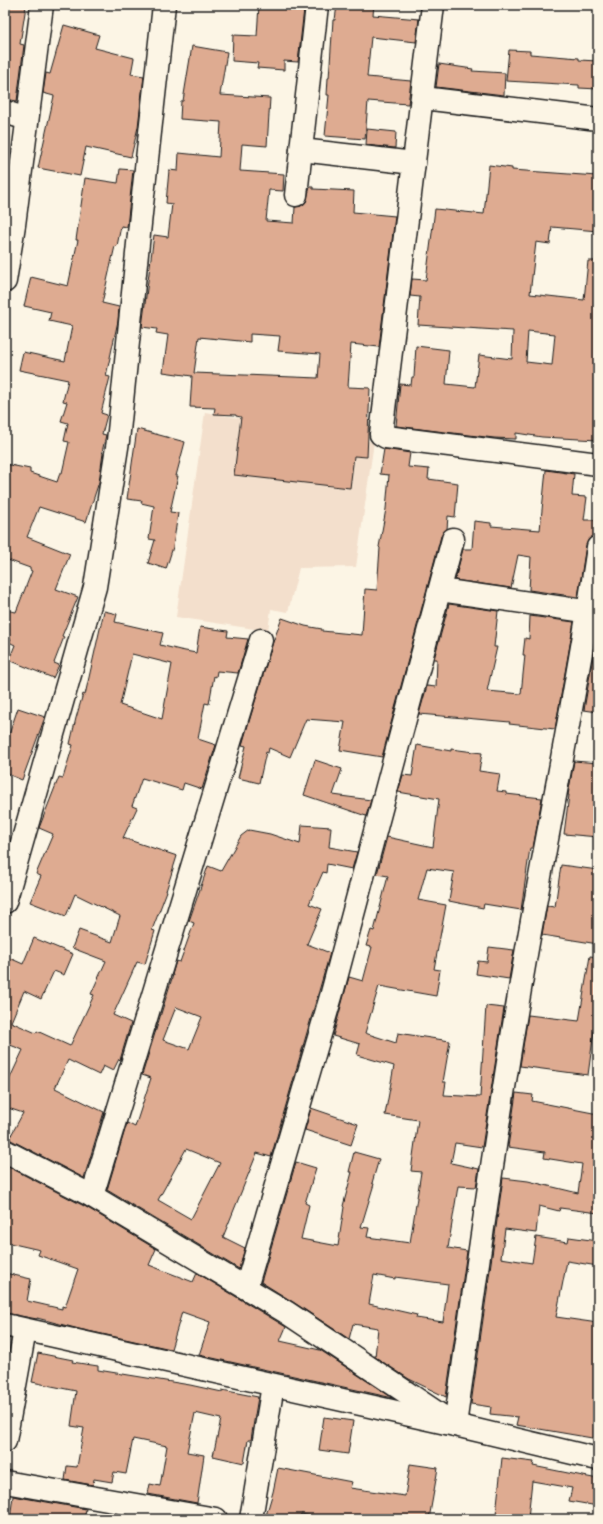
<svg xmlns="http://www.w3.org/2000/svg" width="603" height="1524" viewBox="0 0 603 1524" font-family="Mali,sans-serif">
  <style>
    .built { fill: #f3dfcc }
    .building { fill: #deab91; stroke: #1c1c1c; fill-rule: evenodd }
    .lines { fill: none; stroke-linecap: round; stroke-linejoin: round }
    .minor-casing { stroke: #1c1c1c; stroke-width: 25 }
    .minor { stroke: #fcf5e5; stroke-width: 22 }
  </style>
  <rect width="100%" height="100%" fill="#fcf5e5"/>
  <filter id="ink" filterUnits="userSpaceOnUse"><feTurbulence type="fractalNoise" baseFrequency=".025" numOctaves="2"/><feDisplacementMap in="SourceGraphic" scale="8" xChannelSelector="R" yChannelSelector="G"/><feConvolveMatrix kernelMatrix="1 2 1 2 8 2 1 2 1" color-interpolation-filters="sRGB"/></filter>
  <g filter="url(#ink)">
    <path class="built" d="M205,412l169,30 -18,125 -57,1 -11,44 -17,-3 -3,22 -92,-14z"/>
    <g class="building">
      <path d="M5,5l21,1 -6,38 4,1 -7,56 -12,-2z"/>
      <path d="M259,5l45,4 -6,53 -14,-1v9l-27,-2 1,-5 -26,-2 1,-26 24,1z"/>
      <path d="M337,5h37l-1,10 46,4 -3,23 -45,-5 -4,40 44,4 -3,23 -40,-3 -3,38 -40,-3 4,-41h-2l1,-17h1l4,-58h2z"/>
      <path d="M64,25l35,10 -4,13 39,10 -3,16 13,2 -6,51 -7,30 -45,-10 -6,29 -42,-8 16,-72 -11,-3 3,-20 4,1z"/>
      <path d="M192,46l35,6 -7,43 50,3 -3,48 -25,-2 -2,27 44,3 -1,17 -14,-1 -3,31 28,2 1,-16 6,-1 5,-4 4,-15h3v2l41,2 -1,21 42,4 -16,131 -28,-3 -3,43 22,1 -3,69 -13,-1 -4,32 -116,-13 7,-58 -5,-1v-1l-22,-1 1,-6 -25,-1 2,-31 -29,-4 5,-37 -12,-2 1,-4 -15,-2 12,-92 14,2 4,-33 -6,-1 3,-33 9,1 1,-18 40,4 2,-35 -41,-3 1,-18h2zM250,334l30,2 -2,15 42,3 -2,24 -124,-5 5,-36 51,5z"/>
      <path d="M509,50l21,1v3l49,4v2l19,1v28l-19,-1v-3l-73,-4z"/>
      <path d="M439,64l34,5 -1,2 33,2 -1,22 -68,-8z"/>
      <path d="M367,129l29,3 -1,16 -29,-3z"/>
      <path d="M489,165l23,3v2l85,6 -3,37 4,1v17l-46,-4 -2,17 -14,-2 -6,52 54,6 4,-39h10v179l-56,-3 -26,-4v6l-22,-1 -98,-12 4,-42 11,1 1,-8h2l2,-31 33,4 -3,34 29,3 4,-32 33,4 1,-28 -95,-6 2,-28 -10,-1 2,-17 14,1 9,-71 49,5zM528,331l27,3 -3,31 -26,-3z"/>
      <path d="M120,169l13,1 -6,57 -6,-1 -4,20h-2l-13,57 17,4 -1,14 -12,55 4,1 -9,36 6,2 -5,19 4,1 -4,17 1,1 -4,29 -13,40 -47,-15 -12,30 43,17 -14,35 22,8 -16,39 2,1 -10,26 5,2 -6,13 -44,-18 6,-15 -6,-3 2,-3 -6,-1v-28l11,2 16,-41 -2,-1v-2l-25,-9v-95l25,5v4l27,9 3,-9h2l7,-31 -5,-1 4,-18 -7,-2 6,-19 -4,-1 5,-21 -49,-10 4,-18 42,9 7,-35 -23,-5 2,-9 -27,-6 7,-29 37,9 10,-46h-2l9,-62 33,5z"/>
      <path d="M137,429l48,13 -9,34h2l-8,36 8,1 -5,34 -7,22 -18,-6 7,-23 -6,-1 5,-33 -13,-3 1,-2 -15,-2z"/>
      <path d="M384,449l26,4 -2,14 21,2 -1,10 30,4 -3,34 -7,-1 -1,13 -6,7 -59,221 -42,-7 5,-28 -39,-3 -16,38 -21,-9 -1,5 -2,-1 -7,31 -21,-5 8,-32 -4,-1 31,-103 9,-24 23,8 17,3v2l40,4 3,-46 12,1 3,-42 -1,-1 7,-38 3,-34 -9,-1z"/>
      <path d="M546,470l28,4 -2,22 15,1 -3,23h14v15l-5,1 -4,3 -3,6 -8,52 -49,-7 2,-33 -13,-2 -7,33 -56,-8 8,-31h9l2,-28 17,2v3l49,4z"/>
      <path d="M449,604l49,7 -4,36h3l-10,44 34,3 4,-39h-2l2,-17 4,1 1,-23 44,6 -19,107 -46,-5 1,-2 -91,-8 8,-28 9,1 1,-28h-3z"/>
      <path d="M104,611l13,3 -2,8 48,11 -3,12 20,5 16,3 4,-26 28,4 -1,6 21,2 -10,34 -21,-2 -1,6 -2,-1 -5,28 -4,-1 -7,36 18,6 -14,44 -18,-6 -2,7 -40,-12 -10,28 5,2 -14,30 54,18 -11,35h1l-15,39 3,1 -10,33 -8,-2 -24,53 18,8 -11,37 -1,-1 -6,12 -10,-5 -4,9 -31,-15 -13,28 49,24 -20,66 -75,-39 14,-26 -18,-6v-29l4,2 14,-30 -18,-7v-87l18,8 11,-26 39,16 -9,21 -10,-4 -13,28 -17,-8 -13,31 25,11 1,-2 33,15 24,-51 -3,-1 15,-33 -34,-13 7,-18 33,12 8,-26 -45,-22 -9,22 -36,-14 11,-26 -5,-2 17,-40 -14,-6 20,-51 4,1 10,-33 -3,-1 6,-26 7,-24 2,1zM132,654l40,10 -10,55 -42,-14z"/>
      <path d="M598,627v27l-4,40 4,1v17l-14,-2z"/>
      <path d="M18,708l27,9 -23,63 -17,-7v-27z"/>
      <path d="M417,745l34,6v-2l31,4 -3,18 21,3 -3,17 9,1v2l36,4 -9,50h-3l-9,62 -37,-6 -1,4 -34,-7 5,-29 -27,-4 -9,32 28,5 -12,64 6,1 -4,26 -57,-10 -14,47 31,10 2,-10 52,8 -7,41h3l-2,13 36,2 6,-91 18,2 -22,139 -27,-4 -4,20 28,6 -3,18 -18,-1 -10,62 19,3 -21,146 -37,-18 -34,-22 3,-29 -25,-4 -4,15 -56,-37 -32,-20 35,-120 20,6 -11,35 4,2 -8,34 37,7 6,-39 -1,-1 9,-34h-3l5,-20 25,7 -7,24 2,1 -13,43 8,1 -2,9 43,6 11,-71 -10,-1 7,-51 -33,-5 9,-49 -37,-11 3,-11 -27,-8 16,-59 14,4 9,-34 -6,-1 5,-16 3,1 14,-55 -11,-2 10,-37 46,10 6,-48 -41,-7 5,-17 9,1zM374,1275l21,4v-2l53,7 -5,38 -27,-4 1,-3 -48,-11z"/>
      <path d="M315,760l27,9 -9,26 38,5 -5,16 -62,-21z"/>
      <path d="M574,761l24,2v74l-34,-3 5,-39h-1z"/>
      <path d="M302,825l29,2 -2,20 28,5 -5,17 -25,-5 -1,9 -3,-1 -14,32 13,5 -15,35 23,9 -59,204 -14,-4 -34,84 22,11 -6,21 -132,-79 20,-67 8,4 16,-49 -9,-3 31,-100h-1l4,-14 4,1 14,-39 -5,-2 19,-55 13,5 20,-35 8,-6 21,4 30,10zM176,1007l26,10 -13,32 -26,-9zM186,1149l34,14 -29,56 -33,-19z"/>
      <path d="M561,865l37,5v74l-56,-9 5,-29 8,1z"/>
      <path d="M489,947l25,3 -5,29 -33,-5 2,-13 9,1z"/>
      <path d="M590,956l8,1v59h-2l-8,59 -68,-9 8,-51 51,6z"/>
      <path d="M516,1093l17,2 -1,6 66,13v99l-38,-5 -1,3 -20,-5 -3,27 -31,-4 -4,29 31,5 4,-26 32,5 1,-5 29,4v25l-31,-5 -11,56 42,6v116l-82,-14 2,-8 -28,-3 1,-7 -20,-3 32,-226 25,3 50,12 4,-29 -38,-6 1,-6 -37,-5z"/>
      <path d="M311,1108l47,16 -7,21 -46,-15z"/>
      <path d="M5,1165l81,42 70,42 -7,16 44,17 4,-9 89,54 -6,14 40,9 73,48 -194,-43 11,-33 -28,-10 -11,37 -92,-20 -42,-11v1l-32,-6v-40l26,6 -4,22 35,8v-3l3,1 13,-38 -40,-14 2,-5 -35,-8z"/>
      <path d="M38,1353l35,7 -1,2 26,4v4l92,15 32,7v-2l36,7 -6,36 -1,7h-3l-4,23 -31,-7 8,-37 -26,-6 -8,39 17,3 -7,48 -49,-9 2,-10 10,2 7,-40 -34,-7 -7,35 -12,-2 -2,10 -18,-3 -1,6 -28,-5 2,-14 10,1 7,-39 -13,-2 5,-35 -44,-9z"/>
      <path d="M324,1417l29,4 -5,33 -29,-4z"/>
      <path d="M502,1458l32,4 -1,4 65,13v27l-29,-5 3,-13 -40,-7 -4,37 -32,-4z"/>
      <path d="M410,1464l28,4 -9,51h-100l-28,-5 -1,5h-35l8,-27 5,-24 74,14 -2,6 55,8z"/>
      <path d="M13,1496l73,13 -2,10h-74z"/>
    </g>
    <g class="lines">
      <defs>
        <g id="minor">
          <path d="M433,5l-52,429 5,3 212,27"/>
          <path d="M423,98l175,21"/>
          <path d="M5,112l22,7"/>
          <path d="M301,150l113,13"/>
          <path d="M296,195l21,-190"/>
          <path d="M5,281l9,-56 28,-220"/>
          <path d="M440,590l158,23"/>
          <path d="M5,902l90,-315 23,-146 23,-227 23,-209"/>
          <path d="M5,1151l87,45 194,116 169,113c22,-155 43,-310 70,-465 24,-138 53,-275 73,-413"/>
          <path d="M92,1196l169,-556"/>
          <path d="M246,1288l86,-295 121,-454"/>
          <path d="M5,1325l450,100 143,34"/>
          <path d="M5,1441l20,-111"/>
          <path d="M5,1482l211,37"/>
          <path d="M251,1519l22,-134"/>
        </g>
      </defs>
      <use href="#minor" class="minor-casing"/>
      <use href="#minor" class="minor"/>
    </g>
  </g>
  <rect width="603" height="1524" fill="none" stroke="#fcf5e5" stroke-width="20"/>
  <rect x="10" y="10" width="583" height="1504" fill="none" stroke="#1c1c1c" stroke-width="1.5" filter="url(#ink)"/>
</svg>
